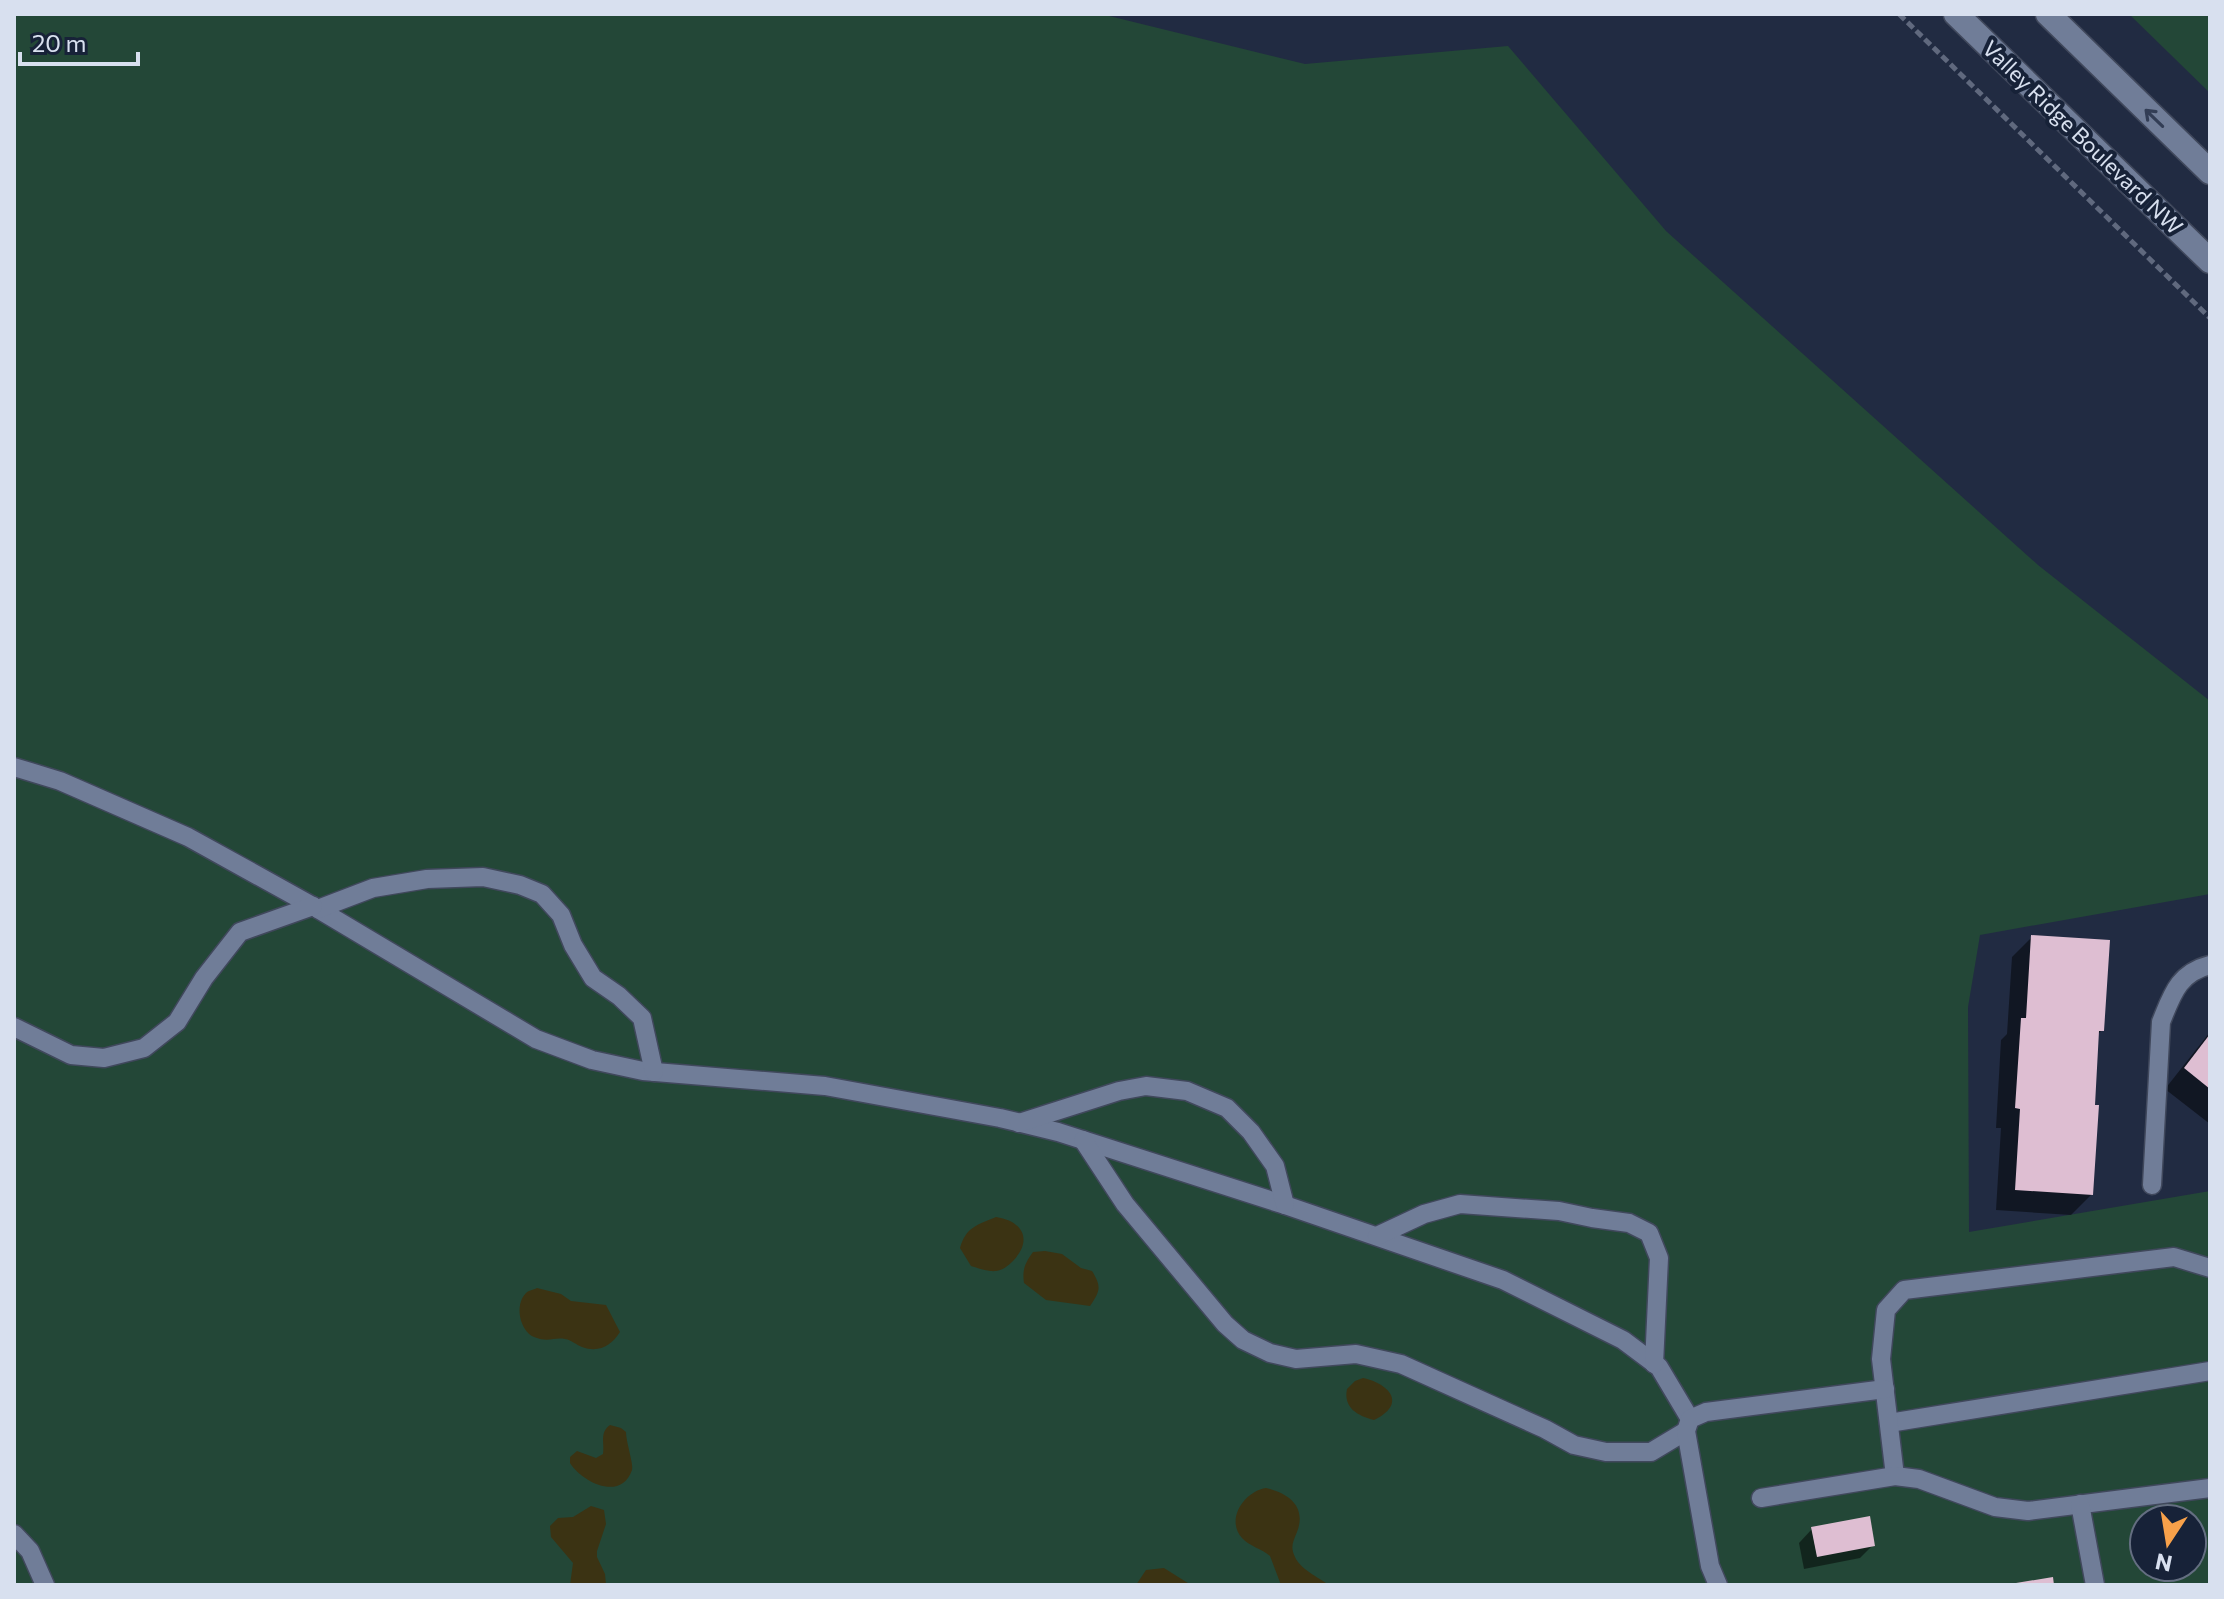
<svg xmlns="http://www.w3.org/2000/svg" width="2224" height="1599" viewBox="0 0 2224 1599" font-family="Commissioner,sans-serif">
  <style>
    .green { fill: #234737; fill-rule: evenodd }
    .sand { fill: #3b3313 }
    .shadow { fill: #0007 }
    .building { fill: #debed2 }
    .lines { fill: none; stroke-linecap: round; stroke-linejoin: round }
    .service-casing { stroke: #40485c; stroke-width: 21 }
    .tertiary-casing { stroke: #40485c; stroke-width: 27 }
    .path { stroke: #60697e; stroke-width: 5; stroke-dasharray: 8 4; stroke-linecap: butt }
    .service { stroke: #707d98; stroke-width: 18 }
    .tertiary { stroke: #707d98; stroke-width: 24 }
    .oneway { stroke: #323d55 }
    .labels { text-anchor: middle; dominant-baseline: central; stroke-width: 8; stroke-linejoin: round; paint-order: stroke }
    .street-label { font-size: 22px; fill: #d8e0ef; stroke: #172238 }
  </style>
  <rect width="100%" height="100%" fill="#212b42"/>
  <g class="green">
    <path d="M14,14h1087l204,50 203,-18 158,185 372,334 172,136v193l-230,41 -12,72 1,225 241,-41v394h-2196zM2144,1519h48v48h-48z"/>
    <path d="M2129,14h81v79z"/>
  </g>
  <g class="sand">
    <path d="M996,1217c27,4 37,23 17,44 -5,5 -10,9 -17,10 -8,1 -18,-3 -25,-5l-11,-18c6,-21 17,-23 36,-31z"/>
    <path d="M1045,1251l17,3 19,14 11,3c10,16 8,20 -2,35l-44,-6 -22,-17c-2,-13 1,-20 9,-31z"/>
    <path d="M537,1288l24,6 10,7 35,4 14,27c-9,14 -21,21 -38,15 -6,-2 -10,-7 -17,-8 -12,-2 -16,4 -31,-2 -14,-6 -20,-32 -8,-44 3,-3 7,-3 11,-5z"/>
    <path d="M1363,1378c27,6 44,26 11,42 -16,-4 -31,-12 -27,-31l8,-8z"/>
    <path d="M610,1425l11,3 5,4c0,10 8,33 6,38 -11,32 -50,12 -62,-7v-6l7,-6 19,7 7,-4c2,-11 -4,-21 7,-29z"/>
    <path d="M1266,1488c22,5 41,18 31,44 -4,10 -7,15 -2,25 5,12 23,20 34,28h-48l-11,-29c-8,-7 -21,-10 -28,-18 -17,-19 3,-47 24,-50z"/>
    <path d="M591,1506l13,4 2,14 -9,27v6l8,17 1,11h-36l3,-22 -22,-26 -1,-11 8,-8 15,-1z"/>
    <path d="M1164,1568l27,17h-55l10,-15z"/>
  </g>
  <g class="shadow">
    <path d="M2032,937l70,93 -5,5 -6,160 -20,20 -75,-5 5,-82h-5l5,-88 6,-6 5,-77z"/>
    <path d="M2210,1032v92l-45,-35z"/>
    <path d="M1812,1529l61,16 -13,13 -56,11 -5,-26z"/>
  </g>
  <g class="building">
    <path d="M2031,935l79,5 -6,91h-5l-4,74h4l-6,90 -78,-5 5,-81 -5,-1 6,-90h5z"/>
    <path d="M2210,1034v55l-26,-21z"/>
    <path d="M1870,1516l5,30 -58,11 -6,-30z"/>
    <path d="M2053,1577l1,8h-38v-2z"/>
  </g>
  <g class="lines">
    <defs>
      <g id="service">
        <path d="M14,767l46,14 128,56 130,72 218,130 56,21 51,11 182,15 175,32 58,14 227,73 218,75 120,60 36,27 31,52"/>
        <path d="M318,909l55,-21 54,-9 56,-2 37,8 22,9 19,21 12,30 20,33 26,18 23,22 12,54"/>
        <path d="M14,1027l57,28 33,3 40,-10 33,-26 27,-44 36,-46 73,-26"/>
        <path d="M1019,1123l100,-32 27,-5 41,5 40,17 24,24 24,34 10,39"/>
        <path d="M1083,1140l42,64 100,120 18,16 27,13 26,6 60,-5 45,10 144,65 29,16 32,7h45l35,-21"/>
        <path d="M2152,1185l9,-163c11,-27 17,-49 49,-57"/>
        <path d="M1377,1236l47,-22 36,-10 99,7 33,7 37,5 20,10 10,25 -5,106"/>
        <path d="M1889,1423l321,-52"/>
        <path d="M1895,1476l-14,-117 5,-49 18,-20 270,-33 36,11"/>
        <path d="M1761,1498l134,-22 24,3 76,28 33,4 182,-23"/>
        <path d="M2080,1504l15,81"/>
        <path d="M14,1534l16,17 15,34"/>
        <path d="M1718,1585l-8,-19 -24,-135 4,-12 16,-7 179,-23"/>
      </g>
      <g id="tertiary">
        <path d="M1956,14l254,247"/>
        <path d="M2048,14l162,158"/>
      </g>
    </defs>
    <use href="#service" class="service-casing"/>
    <use href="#tertiary" class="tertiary-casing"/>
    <path class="path" d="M1899,14l311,304"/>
    <use href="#service" class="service"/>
    <use href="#tertiary" class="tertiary"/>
  </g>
  <defs><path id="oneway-shaft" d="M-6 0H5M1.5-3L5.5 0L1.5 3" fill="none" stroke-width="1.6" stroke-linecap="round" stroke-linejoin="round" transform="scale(2)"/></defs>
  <use class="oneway" href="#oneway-shaft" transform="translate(2154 118) rotate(-136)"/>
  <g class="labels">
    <g class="street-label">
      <text transform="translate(2083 137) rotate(44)">Valley Ridge Boulevard NW</text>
    </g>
  </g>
  <rect width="2224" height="1599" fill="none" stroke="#d8e0ef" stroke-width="32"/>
  <g transform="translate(2168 1543) rotate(192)"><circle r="38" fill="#172238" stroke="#646e81" stroke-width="2"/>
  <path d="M0-6L14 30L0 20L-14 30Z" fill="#f8a14a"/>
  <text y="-12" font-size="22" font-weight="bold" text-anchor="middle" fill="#d8e0ef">N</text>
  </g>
  <path d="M20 52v12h118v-12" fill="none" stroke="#d8e0ef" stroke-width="4"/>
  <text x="32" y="52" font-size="24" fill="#d8e0ef" stroke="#172238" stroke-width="6" paint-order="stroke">20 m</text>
</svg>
